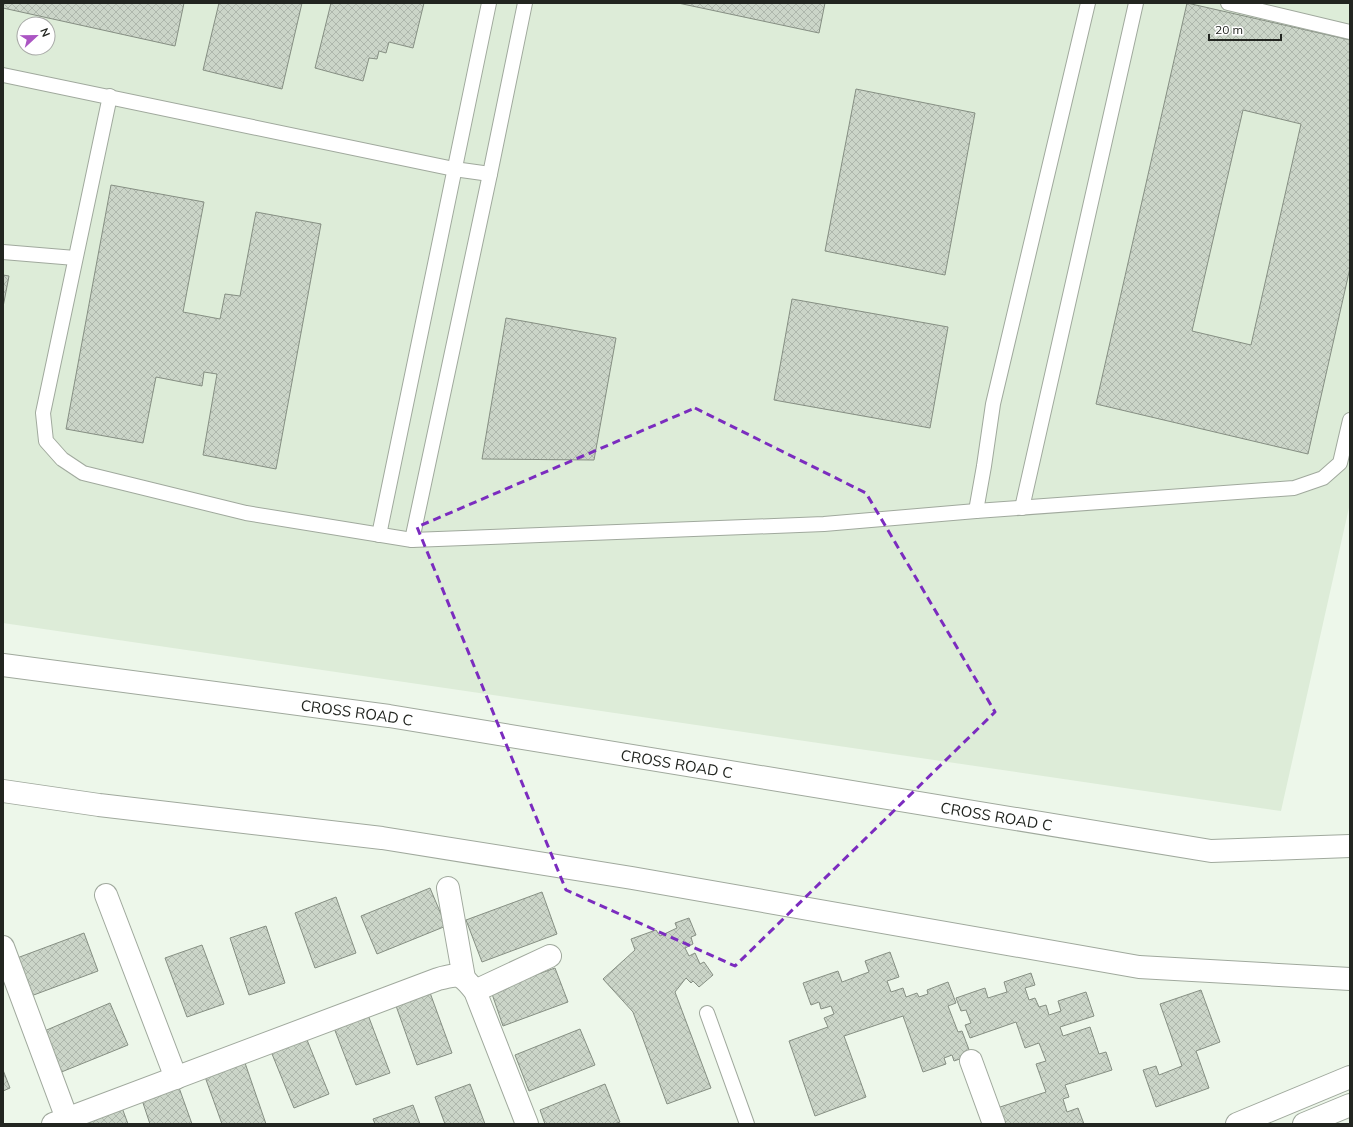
<svg xmlns="http://www.w3.org/2000/svg" width="1353" height="1127" viewBox="0 0 1353 1127" font-family="Mulish,sans-serif">
  <style>
    .built { fill: #ddecd8; fill-rule: evenodd }
    .building { fill: url(#building-cross-hatch); stroke: #868f83; fill-rule: evenodd }
    .lines { fill: none; stroke-linecap: round; stroke-linejoin: round }
    .lane-casing { stroke: #a0a99d; stroke-width: 16 }
    .street-casing { stroke: #a0a99d; stroke-width: 24 }
    .secondary-casing { stroke: #a0a99d; stroke-width: 24 }
    .lane { stroke: #fff; stroke-width: 14 }
    .street { stroke: #fff; stroke-width: 22 }
    .secondary { stroke: #fff; stroke-width: 22 }
    .marked { fill: none; stroke: #7b2cbf; stroke-width: 3; stroke-dasharray: 8 5; stroke-linejoin: round }
    .labels { text-anchor: middle; dominant-baseline: central; stroke-width: 3; stroke-linejoin: round; paint-order: stroke }
    .street-label { font-size: 15px; fill: #222520; stroke: #fff }
  </style>
  <defs>
    <pattern id="building-cross-hatch" width="8" height="8" patternUnits="userSpaceOnUse"><rect width="8" height="8" fill="#cbd5c8"/><path d="M0 0l8 8M0 8l8-8" fill="none" stroke="#aeb7ac"/></pattern>
  </defs>
  <rect width="100%" height="100%" fill="#edf7ea"/>
  <path class="built" d="M3,3h1347v500l-69,308 -1278,-188zM24,24h24v24h-24z"/>
  <g class="building">
    <path d="M3,3h181l-9,43 -172,-38z"/>
    <path d="M219,3h83l-20,86 -79,-19z"/>
    <path d="M331,3h93l-11,45 -24,-6 -3,11 -7,-2 -2,8 -8,-1 -6,23 -48,-13z"/>
    <path d="M678,3h147l-6,30z"/>
    <path d="M1187,3l163,37v228l-42,186 -212,-50zM1243,110l58,14 -50,221 -59,-14z"/>
    <path d="M856,89l119,24 -30,162 -120,-24z"/>
    <path d="M111,185l93,17 -21,110 37,7 5,-25 15,2 16,-84 65,12 -45,245 -73,-14 14,-81 -13,-2 -2,14 -46,-9 -13,66 -77,-14z"/>
    <path d="M3,275l6,1 -6,31z"/>
    <path d="M792,299l156,28 -18,101 -156,-28z"/>
    <path d="M506,318l110,20 -22,122 -112,-1z"/>
    <path d="M430,888l16,38 -69,28 -16,-38z"/>
    <path d="M542,892l15,42 -75,28 -16,-42z"/>
    <path d="M336,897l20,56 -41,15 -20,-55z"/>
    <path d="M689,918l7,17 -5,2 2,7 -8,4 4,8 6,-3 5,11 4,-2 9,13 -14,12 -6,-6 -2,2 -5,-5 -11,14 36,96 -44,16 -34,-92 -30,-33 32,-29 -4,-11 25,-9 4,6 17,-8 -2,-5z"/>
    <path d="M266,926l19,57 -36,12 -19,-57z"/>
    <path d="M84,933l14,38 -67,25 -14,-38z"/>
    <path d="M202,945l22,59 -37,13 -22,-59z"/>
    <path d="M890,952l9,25 -12,4 4,11 12,-4 3,9 11,-4 2,4 9,-3 -1,-4 21,-8 8,21 -8,3 10,26 4,-1 9,24 -17,6 -2,-6 -8,3 2,6 -23,8 -20,-56 -59,20 22,61 -51,19 -26,-75 39,-14 -4,-9 10,-4 -3,-8 -10,3 -2,-7 -8,3 -8,-22 35,-12 4,11 27,-10 -4,-11z"/>
    <path d="M555,968l13,34 -65,24 -12,-35z"/>
    <path d="M1031,973l4,12 -10,3 4,12 6,-2 4,9 7,-2 3,10 12,-4 -3,-10 28,-9 8,24 -34,11 3,9 27,-9 9,27 7,-2 6,18 -47,15 4,12 -6,2 4,13 11,-4 6,16h-78l-1,-3 -7,2 -4,-14 52,-17 -10,-28 10,-3 -7,-18 -14,5 -9,-26 -46,16 -5,-13 6,-2 -5,-13 -5,1 -5,-13 29,-10 3,10 19,-6 -3,-10z"/>
    <path d="M429,990l23,63 -35,12 -22,-62z"/>
    <path d="M1201,990l19,52 -24,9 13,37 -53,19 -13,-37 13,-4 3,9 23,-9 -22,-62z"/>
    <path d="M110,1003l18,42 -69,28 -17,-41z"/>
    <path d="M368,1015l22,58 -34,12 -22,-57z"/>
    <path d="M580,1029l15,36 -66,26 -14,-36z"/>
    <path d="M305,1035l24,59 -35,14 -24,-59z"/>
    <path d="M244,1060l22,64h-44l-18,-50z"/>
    <path d="M3,1070l7,18 -7,3z"/>
    <path d="M177,1082l15,42h-42l-10,-30z"/>
    <path d="M470,1084l15,40h-40l-10,-27z"/>
    <path d="M605,1084l15,38 -6,2h-69l-5,-14z"/>
    <path d="M121,1105l7,19h-41l-2,-5z"/>
    <path d="M413,1105l7,19h-45l-2,-5z"/>
  </g>
  <g class="lines">
    <defs>
      <g id="lane">
        <path d="M1228,3l122,29"/>
        <path d="M3,75l451,94 36,5"/>
        <path d="M110,96l-67,317 3,28 16,18 21,14 163,40 166,27 412,-16 152,-13 318,-23 29,-10 17,-15 10,-43"/>
        <path d="M3,252l72,6"/>
        <path d="M1022,508l114,-505"/>
        <path d="M976,511l8,-45 9,-62 95,-401"/>
        <path d="M379,535l110,-532"/>
        <path d="M412,540l78,-366 35,-171"/>
        <path d="M707,1013l40,111"/>
      </g>
      <g id="street">
        <path d="M3,791l96,14 283,33 250,40 507,89 211,12"/>
        <path d="M448,888l16,90"/>
        <path d="M106,895l70,183"/>
        <path d="M3,947l66,177"/>
        <path d="M475,991l75,-35"/>
        <path d="M971,1061l23,63"/>
        <path d="M53,1124l385,-145c22,-6 23,-5 37,12l52,133"/>
      </g>
      <g id="secondary">
        <path id="s1" d="M3,665l386,51 822,135 139,-5"/>
        <path d="M1237,1124l113,-47"/>
        <path d="M1304,1124l46,-19"/>
      </g>
    </defs>
    <use href="#lane" class="lane-casing"/>
    <use href="#street" class="street-casing"/>
    <use href="#secondary" class="secondary-casing"/>
    <use href="#lane" class="lane"/>
    <use href="#street" class="street"/>
    <use href="#secondary" class="secondary"/>
  </g>
  <path class="marked" d="M695,408l171,85 129,219 -260,254 -169,-76 -149,-363z"/>
  <g class="labels">
    <g class="street-label">
      <text stroke="none"><textPath href="#s1" startOffset="357">CROSS ROAD C</textPath></text>
      <text stroke="none"><textPath href="#s1" startOffset="681">CROSS ROAD C</textPath></text>
      <text stroke="none"><textPath href="#s1" startOffset="1005">CROSS ROAD C</textPath></text>
    </g>
  </g>
  <rect width="1353" height="1127" fill="none" stroke="#222520" stroke-width="8"/>
  <g transform="translate(36 36) rotate(68)"><circle r="19" fill="#ffffff" stroke="#a7a8a6"/>
  <path d="M0-3L7 15L0 10L-7 15Z" fill="#ab55c3"/>
  <text y="-6" font-size="11" font-weight="bold" text-anchor="middle" fill="#222520">N</text>
  </g>
  <path d="M1209 34v6h72v-6" fill="none" stroke="#222520" stroke-width="2"/>
  <text x="1215" y="34" font-size="12" fill="#222520" stroke="#ffffff" stroke-width="3" paint-order="stroke">20 m</text>
</svg>
